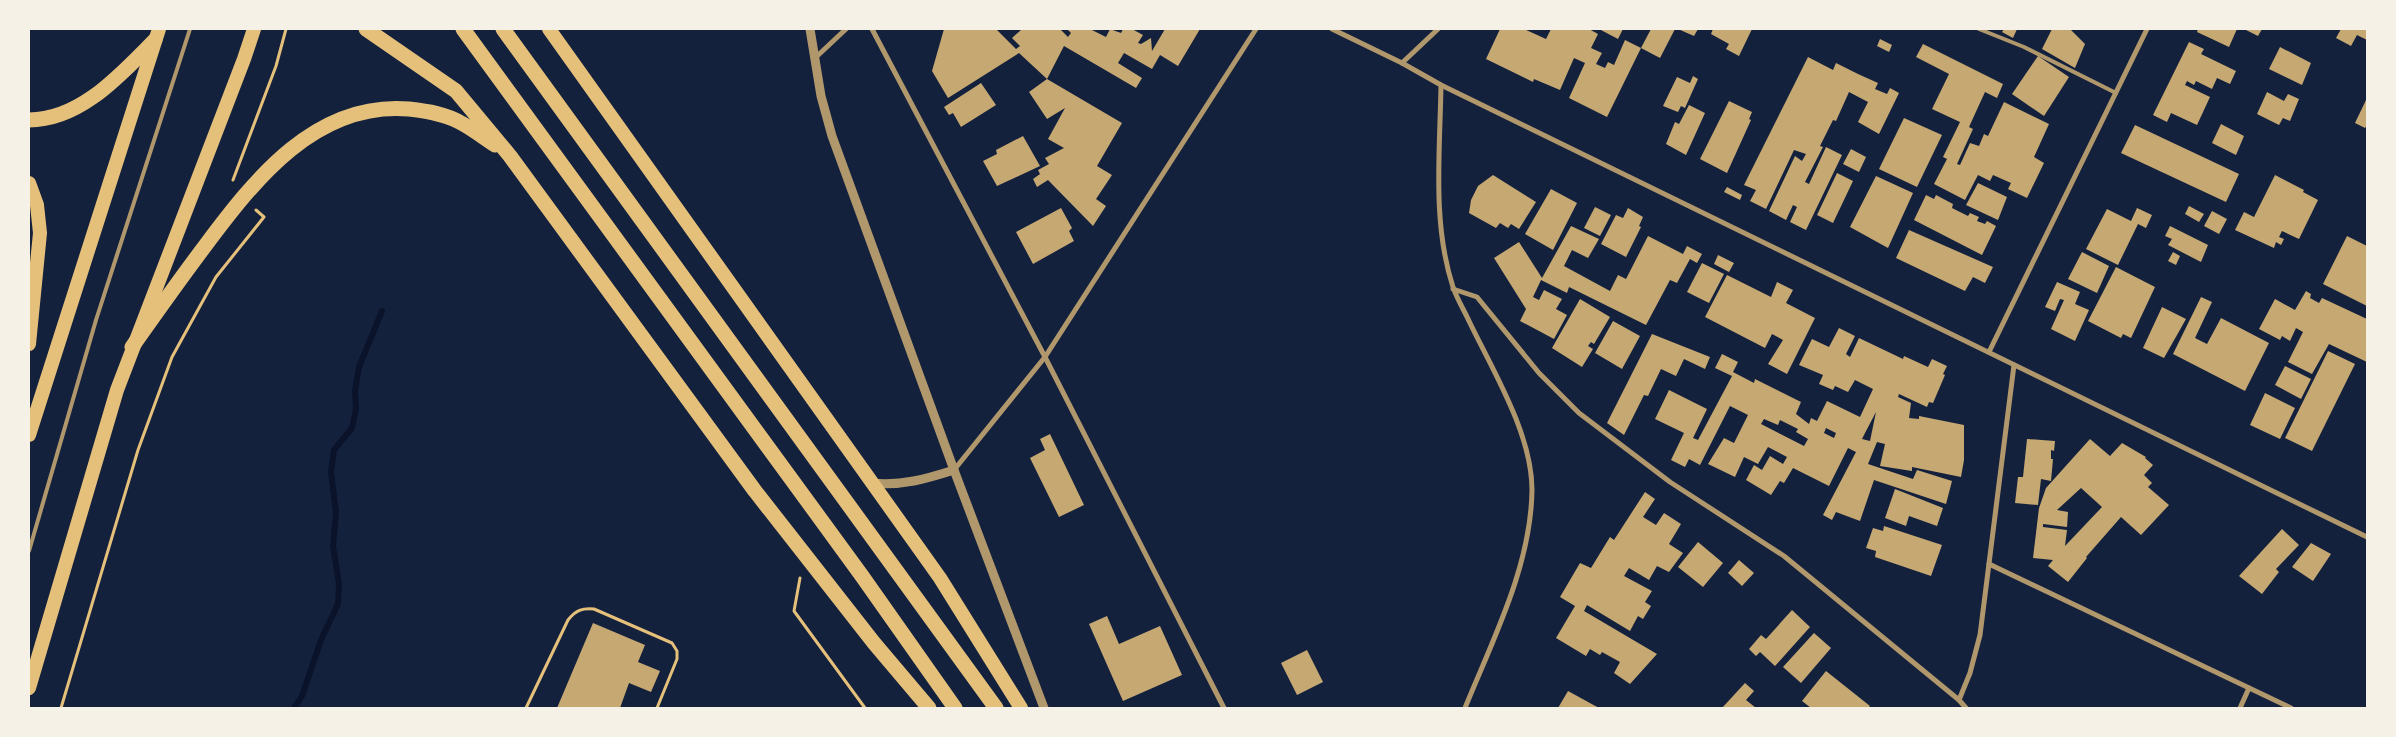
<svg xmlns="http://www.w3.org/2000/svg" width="2396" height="737" viewBox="0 0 2396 737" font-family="Quicksand,sans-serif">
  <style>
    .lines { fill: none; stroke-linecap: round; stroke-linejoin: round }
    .stream { stroke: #0b132b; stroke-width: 6 }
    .building { fill: #c6a872; fill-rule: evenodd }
    .path { stroke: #e5c07b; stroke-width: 3 }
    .service { stroke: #b1986c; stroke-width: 4 }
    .minor { stroke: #b1986c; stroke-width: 5 }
    .tertiary { stroke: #b1986c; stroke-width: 9 }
    .trunk { stroke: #e5c07b; stroke-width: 14 }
    .motorway { stroke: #e5c07b; stroke-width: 15 }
  </style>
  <rect width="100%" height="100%" fill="#14213d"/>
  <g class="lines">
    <path class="stream" d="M294,708l8,-12 19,-56 17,-36 1,-20 -6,-38 3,-33 -5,-41 3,-22 18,-22 4,-19 -1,-18 4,-24 23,-56"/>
  </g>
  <g class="building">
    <path d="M944,29h52l20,20 4,-3 -8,-8 10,-9h38l8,8 3,-4 -4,-4h23l16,8 4,-8 11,4 2,-4h9l11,6 -5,8 3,1 10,-6 1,13 13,-22h35l-22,37 -18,-11 -8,14 -28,-16 -6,10 24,15 -6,10 -72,-42 -17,33 -28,-26 -71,45 -16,-27z"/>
    <path d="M1500,29h24l22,10 5,-10h38l9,5 -7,14 11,5 -6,11 9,4 3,-6 6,3 11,-25 16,8 -34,69 -38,-19 16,-35 -11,-5 -14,32 -26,-11 -1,3 -47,-23z"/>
    <path d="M1599,29h24l-5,10z"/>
    <path d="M1651,29h24l-15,29 -19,-10z"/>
    <path d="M1678,29h20l-4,7z"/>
    <path d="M1713,29h39l-13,27 -13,-7 3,-5 -18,-10z"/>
    <path d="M2004,29h13l-4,9 -11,-6z"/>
    <path d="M2052,29h18l15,15 -10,24 -33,-19z"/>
    <path d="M2198,29h39l-8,18 -32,-15z"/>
    <path d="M2244,29h18l-4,7z"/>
    <path d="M2341,29h26v11l-10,-5 -6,11 -15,-8z"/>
    <path d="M1880,39l12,6 -3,7 -12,-6z"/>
    <path d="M2189,42l15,7 -3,5 35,17 -6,13 -13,-6 -5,11 -16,-8 -2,4 -7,-4 -2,4 25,12 -13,28 -26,-12 -4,9 -14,-7z"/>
    <path d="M1923,44l80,40 -6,14 -12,-6 -16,35 4,2 -16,35 3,1 10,-22 9,3 5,-12 4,2 16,-34 45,22 -15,33 10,6 -17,35 -19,-9 3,-6 -18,-8 -3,6 -12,-6 -13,25 -31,-16 13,-25 -4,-2 17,-35 -28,-13 17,-35 -33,-17z"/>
    <path d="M2280,47l31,16 -9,22 -33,-16z"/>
    <path d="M2038,56l31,21 -25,39 -32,-22z"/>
    <path d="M1808,57l25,13 3,-7 22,11 20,9 -3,6 12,5 3,-6 9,5 -20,41 -21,-12 10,-20 -19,-10 -13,29 -3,-1 -13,26 3,1 -18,35 4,2 17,-37 16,8 -36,75 -16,-8 7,-15 -4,-2 -7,15 -17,-9 26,-55 7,5 4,-7 -12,-4 -28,59 -16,-8 6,-11 -12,-5z"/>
    <path d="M1693,76l5,3 -13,29 -4,-2 -3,6 -15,-6 14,-29 13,6z"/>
    <path d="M1047,79l75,44 -25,43 15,9 -16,24 10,7 -13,20 -45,-46 -11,7 -4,-8 7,-5 -2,-4 11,-6 -4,-6 19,-10 -16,-9 17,-31 -18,11 -18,-27z"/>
    <path d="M981,83l15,22 -35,22 -8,-14 -4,2 -5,-8z"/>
    <path d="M2267,92l17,9 4,-7 11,5 -9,22 -7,-3 -4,7 -22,-11z"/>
    <path d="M2367,98v27l-2,3 -10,-5z"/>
    <path d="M1729,101l23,11 -3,7 2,1 -24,53 -27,-14z"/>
    <path d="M1689,105l16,8 -19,42 -20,-11 9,-22 4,2z"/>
    <path d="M1904,118l38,17 -25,52 -38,-18z"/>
    <path d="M2221,124l23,12 -8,19 -24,-12z"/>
    <path d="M2135,125l104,49 -13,28 -105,-49z"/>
    <path d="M1023,136l17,30 -43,20 -14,-25 14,-7 -1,-4z"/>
    <path d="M1851,149l15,8 -7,15 -16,-8z"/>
    <path d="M1837,173l16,8 -20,42 -16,-8z"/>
    <path d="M1493,175l43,27 -17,27 -8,-5 -3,4 -8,-5 -4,5 -27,-15 2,-13 7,-14z"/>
    <path d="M2275,175l29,15 -1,2 15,8 -19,39 -17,-8 -3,6 5,2 -3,6 -5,-3 -2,6 -39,-18 9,-18 10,5z"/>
    <path d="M1876,176l37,17 -25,55 -38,-21z"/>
    <path d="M1978,183l29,14 -9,23 -32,-15z"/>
    <path d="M1727,187l15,8 -2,5 -16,-8z"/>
    <path d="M1551,189l26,14 -24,47 -28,-16z"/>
    <path d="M1926,195l8,4 2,-4 17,9 -1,4 16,8 2,-3 9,4 -2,4 8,3 2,-3 9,5 -14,29 -68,-35z"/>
    <path d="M2189,206l15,8 -5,8 -14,-8z"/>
    <path d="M1595,207l16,8 -11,21 -16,-8z"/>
    <path d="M1061,208l11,20 -3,3 5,10 -41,23 -17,-32z"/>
    <path d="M1628,208l15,9 -4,9 2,1 -15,30 -25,-13 15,-29 7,3z"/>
    <path d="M2137,208l15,7 -6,13 -8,-4 -20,41 -32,-16 21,-40 24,12z"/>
    <path d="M2212,211l15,8 -8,15 -15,-8z"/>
    <path d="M1571,226l28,13 -11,19 -16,-8 -8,16 46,25 8,-16 8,4 22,-43 35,18 4,-8 15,8 -5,9 -7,-4 -13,24 -7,-3 -24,45 -77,-38 -2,6 -26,-13 -8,17 6,3 5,-10 18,9 -6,10 11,6 -13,24 -34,-18 6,-12 -32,-51 25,-16 23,36z"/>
    <path d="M2170,226l38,19 -7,17 -33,-17 4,-6 -7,-3z"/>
    <path d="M1909,230l84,37 -8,16 -12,-6 -8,14 -69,-33z"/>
    <path d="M2347,236l20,10v60l-44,-22z"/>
    <path d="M2082,252l27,14 -12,27 -29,-14z"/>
    <path d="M2173,252l7,4 -4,9 -8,-4z"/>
    <path d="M1718,255l16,8 -5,9 -15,-8z"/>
    <path d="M1702,263l22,11 -15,29 -22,-11z"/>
    <path d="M2116,267l39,20 -24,51 -8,-4 -2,4 -33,-17z"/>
    <path d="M1727,275l44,22 6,-15 16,8 -7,13 29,15 -28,56 -19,-10 15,-24 -11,-6 -7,14 -60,-31z"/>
    <path d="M2057,282l23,10 -5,12 14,6 -14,31 -24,-12 13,-29 -4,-1 -5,12 -10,-4z"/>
    <path d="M2306,291l5,3 -1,4 9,5 3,-5 45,21v43l-38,-18 -17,30 -24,-12 15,-30 -7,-4 -6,13 -8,-5 -2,4 -21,-11 16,-30 20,11z"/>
    <path d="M2201,297l11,5 -17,36 12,6 14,-26 48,25 -24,48 -72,-37z"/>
    <path d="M1580,299l30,18 -16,27 -3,-2 -3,4 5,3 -11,18 -30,-19z"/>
    <path d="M2162,307l24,12 -22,39 -21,-10z"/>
    <path d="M1613,321l27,15 -18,33 -27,-16z"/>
    <path d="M1839,328l16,8 -9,18 4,3 9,-19 44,21 1,-3 24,11 4,-8 15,7 -4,8 2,1 -12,28 -4,-1 -2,5 -28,-13 -1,3 13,6 -2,15 10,1v-3l45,9v35l-3,17 -49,-10v4l-32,-5 5,-22 -8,-2 -9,22 45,15 4,-9 35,11 -6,23 -72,-24 -14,41 -24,-9 -4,8 -9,-5 33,-63 -8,-4 -19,38 -36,-18 -9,15 -4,-2 -9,14 -25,-15 8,-15 8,5 8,-14 13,8 4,-7 -19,-10 -10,17 -14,-7 -9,20 -27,-13 16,-26 10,5 14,-28 -18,-9 -30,59 -11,-6 -4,8 -14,-7 13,-27 -29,-14 14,-29 38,19 -14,29 5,2 34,-64 -17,-8 7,-14 16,8 -5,10 21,11 1,-4 46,23 -5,12 13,10 2,-6 6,3 10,-20 33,16 13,-28 -18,-9 -7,12 -13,-6 -2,4 -14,-6 4,-9 -24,-10 13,-26 17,8zM1876,412l-6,29 -8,-2 3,-6zM1764,419l14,6 2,-5 18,9 -2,3 12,7 -4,7 -43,-22zM1826,428l10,5 -2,5 -10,-5z"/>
    <path d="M1652,334l58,23 -5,12 -21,-10 -8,17 -15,-7 -13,27 -4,-1 -20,40 -17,-12z"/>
    <path d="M2328,351l27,13 -43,87 -27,-13z"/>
    <path d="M2285,366l26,13 -10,20 -26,-14z"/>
    <path d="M2265,393l30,15 -15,31 -30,-14z"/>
    <path d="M1050,434l34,71 -25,12 -29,-59 15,-8 -5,-11z"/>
    <path d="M2027,439l28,2 -1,10 -3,-1v9h2l-2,22 -10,-2 -3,26 -23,-2 3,-26h5z"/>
    <path d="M2090,439l20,17 12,-13 24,14 -1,1 8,7 -9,10 8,8 -4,4 21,18 -28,30 -20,-18 -35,40 1,1 -19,24 -20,-16 5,-6 -20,-2 6,-50 7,-20zM2081,488l21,19 -37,39 2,-16 -24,-3v-3l24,3 1,-15 -11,-2z"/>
    <path d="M1895,489l48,19 -6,18 -28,-10 -3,10 -21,-8z"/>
    <path d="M1645,492l10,7 -12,18 13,8 8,-12 17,11 -12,20 14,9 -14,19 -12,-6 -8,14 -20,-12 -5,8 28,15 -7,11 6,4 -8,13 -5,-3 -8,15 -43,-26 -3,6 73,43 -27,30 -16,-11 6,-11 -18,-10 -2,3 -10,-6 -4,7 -30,-18 19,-32 -15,-9 20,-34 11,5 19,-31 4,3z"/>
    <path d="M1884,526l58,19 -11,31 -56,-19 1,-6 -10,-3 7,-20 10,3z"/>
    <path d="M2282,529l17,16 -23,24 3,3 -17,22 -23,-18z"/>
    <path d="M1698,542l25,21 -20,24 -25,-20z"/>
    <path d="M2311,543l20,11 -18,27 -21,-14z"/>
    <path d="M1739,560l15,13 -12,13 -14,-13z"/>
    <path d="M1792,610l18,17 -35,39 -15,-14 -4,4 -7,-7 12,-14 5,4z"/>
    <path d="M1107,616l12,28 41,-18 22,49 -59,26 -34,-77z"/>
    <path d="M593,623l52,22 -7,17 22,9 -9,21 -22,-9 -9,25h-63z"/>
    <path d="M1814,633l17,15 -30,35 -18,-16z"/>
    <path d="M1307,650l16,32 -26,13 -16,-32z"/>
    <path d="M1826,671l44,35 -2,2h-57l-9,-7z"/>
    <path d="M1745,683l9,8 -8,9 10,8h-34z"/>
    <path d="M1568,691l31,17h-41z"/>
  </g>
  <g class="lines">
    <g class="path">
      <path d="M233,180l43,-114 10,-37"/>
      <path d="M800,578l-6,33 71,97"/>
      <path d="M61,708l77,-258 34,-93 44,-80 48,-60 -8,-7"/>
      <path d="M526,708l42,-88c8,-10 14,-12 26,-11l78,34 5,8v8l-20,49"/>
    </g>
    <g class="service">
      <path d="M1979,29l45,18 92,46"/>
      <path d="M29,551l67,-231 94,-291"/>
    </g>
    <g class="minor">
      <path d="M872,29l173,328 179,351"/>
      <path d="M1332,29l70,34 39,22 926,452"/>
      <path d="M814,59l32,-30"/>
      <path d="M1402,63l36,-34"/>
      <path d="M1441,85c-1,67 -9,138 12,202 4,12 11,23 16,34 24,50 63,113 63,169 -1,76 -39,149 -67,218"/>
      <path d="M1453,289l24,8 62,76 40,40 91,69 114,74 175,144 7,8"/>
      <path d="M1989,352l158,-323"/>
      <path d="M954,470l91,-113 211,-328"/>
      <path d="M1989,564l302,144"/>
      <path d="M1959,700l11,-27 10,-38 34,-270"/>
      <path d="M2240,708l9,-20"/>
    </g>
    <g class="tertiary">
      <path d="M810,29l11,67 11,40 122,334 90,238"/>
      <path d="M872,483c30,3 54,-4 82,-13"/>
    </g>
    <g class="trunk">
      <path d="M549,29l391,549 81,130"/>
      <path d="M29,183l8,22 3,28 -11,111"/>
      <path d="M29,435l130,-406"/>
      <path d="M29,688l88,-298 127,-331 10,-30"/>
    </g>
    <g class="motorway">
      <path d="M366,29l90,62 54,65 245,335 119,152 55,65"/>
      <path d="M463,29l399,547 93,132"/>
      <path d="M503,29l493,679"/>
      <path d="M29,120c52,0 92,-46 126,-80"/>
      <path d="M132,347c24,-34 48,-68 73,-101 50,-67 111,-145 204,-137 18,2 38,5 54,15 11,6 21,14 32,21"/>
    </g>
  </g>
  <rect width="2396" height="737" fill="none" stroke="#f6f1e7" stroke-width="60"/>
</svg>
